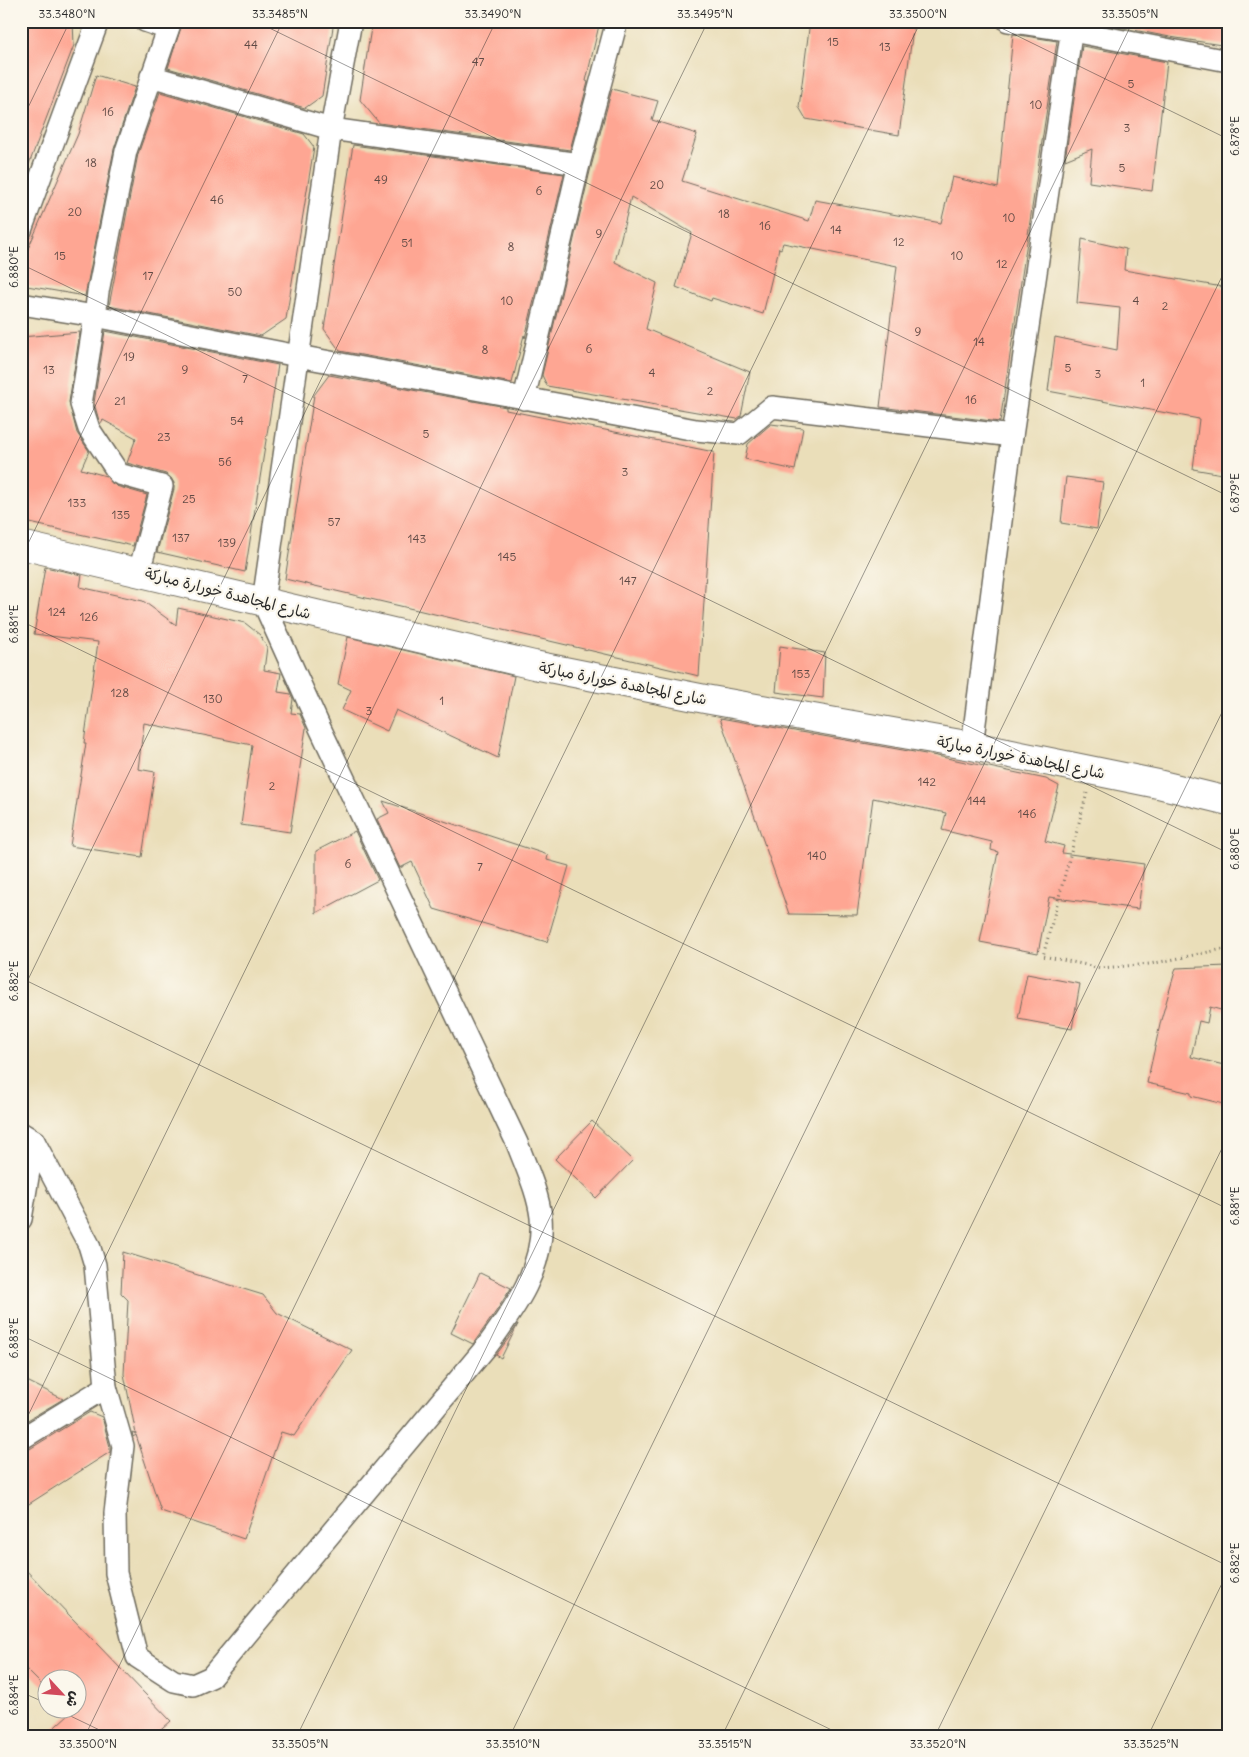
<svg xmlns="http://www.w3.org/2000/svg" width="1249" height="1757" viewBox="0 0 1249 1757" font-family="Delius,'Playpen Sans Arabic',sans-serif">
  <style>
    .building { fill: #fea693 }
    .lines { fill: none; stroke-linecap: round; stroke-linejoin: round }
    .street-casing { stroke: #6e6a5d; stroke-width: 24 }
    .secondary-casing { stroke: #6e6a5d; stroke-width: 30 }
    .path { stroke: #6e6a5d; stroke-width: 3; stroke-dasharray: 1 4; stroke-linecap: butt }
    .street { stroke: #fff; stroke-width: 21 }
    .secondary { stroke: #fff; stroke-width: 28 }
    .ticks { fill: none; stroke: #2b2b2b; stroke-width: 1; stroke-opacity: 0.45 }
    .labels { text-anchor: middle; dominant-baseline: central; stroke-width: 4.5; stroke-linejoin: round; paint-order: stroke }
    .number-label { font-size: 12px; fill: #604a45 }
    .street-label { font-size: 15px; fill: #2b2b2b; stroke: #fbf7ec }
    .neatline { fill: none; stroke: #2b2b2b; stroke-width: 2 }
    .ticks-label { font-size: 12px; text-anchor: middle; fill: #2b2b2b }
  </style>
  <rect width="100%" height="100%" fill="#fbf7ec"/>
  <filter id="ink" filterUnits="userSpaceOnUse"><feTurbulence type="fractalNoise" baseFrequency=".02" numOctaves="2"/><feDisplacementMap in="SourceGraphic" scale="10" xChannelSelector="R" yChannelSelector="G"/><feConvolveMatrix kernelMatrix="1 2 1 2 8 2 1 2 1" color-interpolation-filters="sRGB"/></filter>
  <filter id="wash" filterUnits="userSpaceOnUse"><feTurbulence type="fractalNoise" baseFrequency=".0096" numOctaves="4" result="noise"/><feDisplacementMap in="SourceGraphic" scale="20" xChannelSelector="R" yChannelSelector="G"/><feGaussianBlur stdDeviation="1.12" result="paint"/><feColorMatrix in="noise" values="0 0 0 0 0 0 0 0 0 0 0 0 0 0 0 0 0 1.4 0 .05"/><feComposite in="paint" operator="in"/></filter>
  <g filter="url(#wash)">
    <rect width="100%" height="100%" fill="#eadeb9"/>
    <g id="blocks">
      <g class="building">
        <path d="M21,21h52l1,24 -51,135h-2z"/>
        <path d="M183,21h151l-12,75 -17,12 -137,-40z"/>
        <path d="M372,21h228l-14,60 2,1 -18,68 -191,-27 -19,-23z"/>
        <path d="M810,21h104l-15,114 -93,-16 -7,-12z"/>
        <path d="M1087,21h141v25l-58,-9z"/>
        <path d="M1013,34l44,7 -57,381 -120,-15 17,-141 -114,-23 -2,6 -2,-1 -16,66 -51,-16 -1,3 -35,-14 16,-54 -61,-36 -16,65 42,21 -11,46 104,43 -9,44 -4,3 -190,-33 -5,-11 49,-208 21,-78 46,12 -6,19 45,14 -15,47 127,40 6,-21 126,23 11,-46 46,11z"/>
        <path d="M1082,46l85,16 -15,129 -63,-9 3,-33 -27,11z"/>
        <path d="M96,75l39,12 -21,62 -29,147 -58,-10 -6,-16v-21l6,2 51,-117z"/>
        <path d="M160,92l144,42 10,13 -28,172 -25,17 -152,-30 29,-152z"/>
        <path d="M353,145l211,29 -39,164 -1,-3 -12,48 -172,-32 -16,-22z"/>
        <path d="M1082,239l44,10 -2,21 104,18v187l-35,-6 6,-50 -151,-28 7,-54 62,13 3,-42 -43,-5z"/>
        <path d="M105,331l173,34 -33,207 -88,-20 17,-63v-6l-3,-5 -5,-4 -39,-11 9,-25 -33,-18 -3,4 -6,-21z"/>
        <path d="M80,332l-11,70 8,31 12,18 -8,18 25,7 10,10 31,9 -14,51 -112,-25v-184z"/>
        <path d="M329,375l177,32v3l208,42 -15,224 -414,-97 29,-184z"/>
        <path d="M771,424l32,4 -8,42 -50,-11 3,-15z"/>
        <path d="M1066,477l37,5 -6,47 -36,-6z"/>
        <path d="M45,567l37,8 -2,12 63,14 33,24 2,-17 67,15 15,12 7,12 -3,23 17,3 -3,19 13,2 2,5 -2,14 9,1 6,14 -16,104 -49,-7 11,-80 -108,-22 -6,46 17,3 -13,85 -72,-11 16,-103h-2l14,-101 -64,-8z"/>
        <path d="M348,637l166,39 -16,82 -102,-48 -9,21 -45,-21 9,-20 -13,-6z"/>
        <path d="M780,646l45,7 -2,45 -47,-6z"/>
        <path d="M720,718l217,38 109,23 13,7 -14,55 19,5 -2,7 82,11 -6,45 -89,-12 -11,56 -58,-11 18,-90 -7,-2 1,-8 -50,-12 4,-17 -73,-15 -16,117 -68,-1z"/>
        <path d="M383,801l165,54 -1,5 22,6 -22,76 -113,-33 -22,-47 -12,6 -23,-49 12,-6z"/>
        <path d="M355,831l23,49 -62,33v-62z"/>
        <path d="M1228,966v46l-18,-5 -3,16 -8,-2 -8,36 37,9v39l-37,-9v-3l-44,-10 14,-63 15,-52z"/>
        <path d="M1027,974l53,10 -8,45 -54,-10z"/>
        <path d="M592,1121l41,39 -37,38 -41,-39z"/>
        <path d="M123,1252l140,43 14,18 75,37 -58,86 -13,-4 -37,107 -83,-28 -25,-76 -3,2 -1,-5 4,2 -12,-60 4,-74 -7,-7z"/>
        <path d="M480,1273l31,15 -14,22 -24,34 -22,-11z"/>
        <path d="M518,1324l-17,34 -5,-3 12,-16z"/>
        <path d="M21,1378l42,21 -42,25z"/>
        <path d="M90,1412l12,5 8,30v5l-89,57v-58l7,-1z"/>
        <path d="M21,1565l150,156 -17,15h-109l25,-23 -4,-3h12v-30h-30v11l-27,-27z"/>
      </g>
    </g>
  </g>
  <g filter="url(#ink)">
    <use href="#blocks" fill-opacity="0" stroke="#6e6a5d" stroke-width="1"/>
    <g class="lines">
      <defs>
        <g id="street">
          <path d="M145,21l23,8"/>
          <path d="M1008,21l64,10 156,30"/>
          <path d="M151,76l180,53 248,35"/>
          <path d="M21,230l77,-209"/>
          <path d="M21,304l74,12 203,40 398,74 43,4 33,-27 240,29 -40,310"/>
          <path d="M524,399l55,-235 38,-143"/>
          <path d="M1012,436l61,-415"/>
          <path d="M139,572l23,-86 -43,-12 -30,-45 -8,-25 14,-88 3,-24 28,-141 45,-130"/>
          <path d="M21,1133l13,8 55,104 6,20 11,122 17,59 -8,67 1,60 21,84 37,24 19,4 18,-8 276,-331c28,-38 58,-79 54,-129 -3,-25 -15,-50 -24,-74l-197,-415 -57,-126 68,-473 20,-108"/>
          <path d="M21,1219l13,-78"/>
          <path d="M21,1439l85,-52"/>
        </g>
        <path id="secondary" d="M21,545l513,120 171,34 267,47 186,38 70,17"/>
      </defs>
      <use href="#street" class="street-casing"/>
      <use href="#secondary" class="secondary-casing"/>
      <path class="path" d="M1087,793l-44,163 58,12 49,-4 78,-16"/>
      <use href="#street" class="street"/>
      <use href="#secondary" class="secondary"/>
    </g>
  </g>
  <path class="ticks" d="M255,21l973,475M987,21l241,118M21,122l49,-101M21,264l1207,589M21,558l262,-537M21,621l1207,588M21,978l1207,588M21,994l475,-973M21,1335l823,401M21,1430l687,-1409M21,1692l27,12M58,1710l54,26M85,1736l836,-1715M297,1736l836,-1715M510,1736l718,-1472M722,1736l506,-1036M935,1736l293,-600M1148,1736l80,-165"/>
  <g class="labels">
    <g class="number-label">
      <text x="833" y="41">15</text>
      <text x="251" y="44">44</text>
      <text x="885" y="46">13</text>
      <text x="478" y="61">47</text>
      <text x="1131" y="83">5</text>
      <text x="1036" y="104">10</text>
      <text x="108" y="111">16</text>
      <text x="1127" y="127">3</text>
      <text x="91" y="162">18</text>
      <text x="1122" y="167">5</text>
      <text x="381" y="179">49</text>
      <text x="657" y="184">20</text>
      <text x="539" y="190">6</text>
      <text x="217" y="199">46</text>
      <text x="75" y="211">20</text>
      <text x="724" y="213">18</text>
      <text x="1009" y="217">10</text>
      <text x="765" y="225">16</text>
      <text x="836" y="229">14</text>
      <text x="599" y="233">9</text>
      <text x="899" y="241">12</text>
      <text x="407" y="242">51</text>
      <text x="511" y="246">8</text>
      <text x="60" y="255">15</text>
      <text x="957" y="255">10</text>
      <text x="1002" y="263">12</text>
      <text x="148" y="275">17</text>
      <text x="235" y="291">50</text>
      <text x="507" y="300">10</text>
      <text x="1136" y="300">4</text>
      <text x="1165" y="305">2</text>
      <text x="918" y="331">9</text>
      <text x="979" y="341">14</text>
      <text x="589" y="348">6</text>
      <text x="485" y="349">8</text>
      <text x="129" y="356">19</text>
      <text x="1068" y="367">5</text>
      <text x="49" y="369">13</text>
      <text x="185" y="369">9</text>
      <text x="652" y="372">4</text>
      <text x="1098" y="373">3</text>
      <text x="245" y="378">7</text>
      <text x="1143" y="382">1</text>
      <text x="710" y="390">2</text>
      <text x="971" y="399">16</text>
      <text x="120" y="400">21</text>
      <text x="237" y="420">54</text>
      <text x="426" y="433">5</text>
      <text x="164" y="436">23</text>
      <text x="225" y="461">56</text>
      <text x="625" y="471">3</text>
      <text x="189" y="498">25</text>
      <text x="77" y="502">133</text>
      <text x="121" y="514">135</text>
      <text x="334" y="521">57</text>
      <text x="181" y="537">137</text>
      <text x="417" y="538">143</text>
      <text x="227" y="542">139</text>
      <text x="507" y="556">145</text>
      <text x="628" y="580">147</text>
      <text x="57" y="611">124</text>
      <text x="89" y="616">126</text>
      <text x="801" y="673">153</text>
      <text x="120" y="692">128</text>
      <text x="213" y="698">130</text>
      <text x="442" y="700">1</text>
      <text x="369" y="710">3</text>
      <text x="927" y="781">142</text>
      <text x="272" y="785">2</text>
      <text x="977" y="800">144</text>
      <text x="1027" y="813">146</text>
      <text x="817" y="855">140</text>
      <text x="348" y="863">6</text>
      <text x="480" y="866">7</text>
    </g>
    <g class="street-label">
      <text transform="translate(228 593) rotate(14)">شارع المجاهدة خورارة مباركة</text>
      <text transform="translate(623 683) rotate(11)">شارع المجاهدة خورارة مباركة</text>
      <text transform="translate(1021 757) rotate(11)">شارع المجاهدة خورارة مباركة</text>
    </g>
  </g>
  <rect width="1249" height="1757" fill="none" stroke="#fbf7ec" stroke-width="55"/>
  <g transform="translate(62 1694) rotate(116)"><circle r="24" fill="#fbf7ec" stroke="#a8a59f"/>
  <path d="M0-4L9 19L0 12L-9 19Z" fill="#d1495b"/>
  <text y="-8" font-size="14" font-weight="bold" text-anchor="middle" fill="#2b2b2b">ش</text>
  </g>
  <rect x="28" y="28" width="1194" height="1702" class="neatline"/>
  <g class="ticks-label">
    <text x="67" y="18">33.3480°N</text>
    <text x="280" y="18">33.3485°N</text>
    <text x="493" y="18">33.3490°N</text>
    <text x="705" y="18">33.3495°N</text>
    <text x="918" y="18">33.3500°N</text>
    <text x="1130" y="18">33.3505°N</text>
    <text transform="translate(1235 136) rotate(-90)" y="4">6.878°E</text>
    <text transform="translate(14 267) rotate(-90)" y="4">6.880°E</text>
    <text transform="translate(1235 493) rotate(-90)" y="4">6.879°E</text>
    <text transform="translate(14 624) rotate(-90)" y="4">6.881°E</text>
    <text transform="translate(1235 849) rotate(-90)" y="4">6.880°E</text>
    <text transform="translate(14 981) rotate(-90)" y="4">6.882°E</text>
    <text transform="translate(1235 1206) rotate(-90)" y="4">6.881°E</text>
    <text transform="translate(14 1338) rotate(-90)" y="4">6.883°E</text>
    <text transform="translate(1235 1563) rotate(-90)" y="4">6.882°E</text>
    <text transform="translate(14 1695) rotate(-90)" y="4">6.884°E</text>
    <text x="88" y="1748">33.3500°N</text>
    <text x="300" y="1748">33.3505°N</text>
    <text x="513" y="1748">33.3510°N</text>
    <text x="725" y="1748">33.3515°N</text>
    <text x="938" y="1748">33.3520°N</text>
    <text x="1151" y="1748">33.3525°N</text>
  </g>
</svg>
